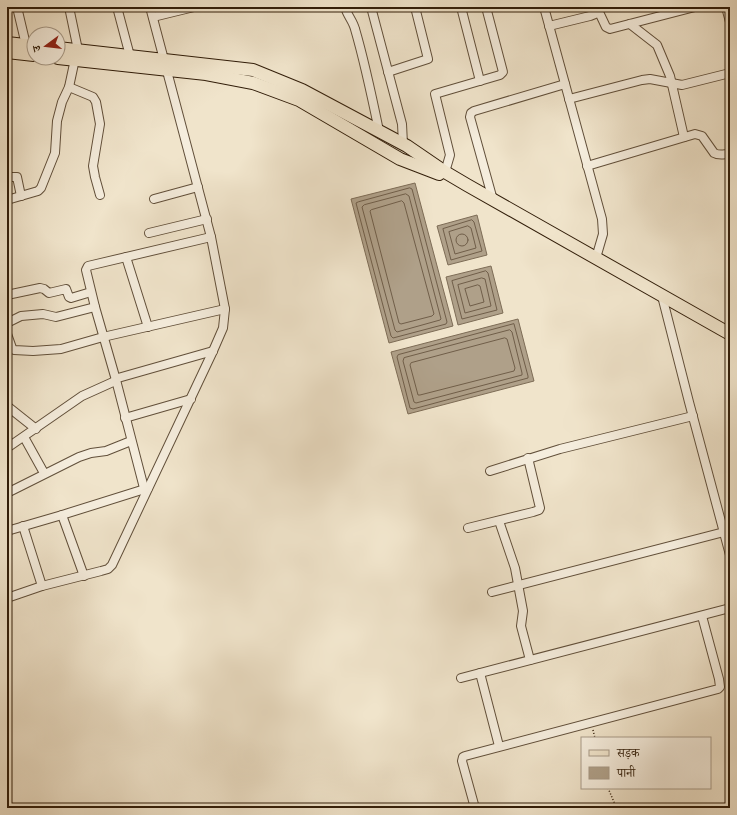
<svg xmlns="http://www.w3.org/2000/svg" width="737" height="815" viewBox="0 0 737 815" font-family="'EB Garamond','Noto Serif Devanagari',serif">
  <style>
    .water { fill: #afa089; stroke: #7d6c56 }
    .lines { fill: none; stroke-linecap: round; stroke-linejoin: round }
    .shore { stroke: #705e49; stroke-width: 1 }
    .street-casing { stroke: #614f3a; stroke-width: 10 }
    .primary-casing { stroke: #311d09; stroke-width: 14 }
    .path { stroke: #311d09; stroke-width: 1.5; stroke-dasharray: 1 2; stroke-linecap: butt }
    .street { stroke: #f5eddd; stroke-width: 8 }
    .primary { stroke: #f0e4cb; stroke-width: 12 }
  </style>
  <rect width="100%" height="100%" fill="#f0e4cb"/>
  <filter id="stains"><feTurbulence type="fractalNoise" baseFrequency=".005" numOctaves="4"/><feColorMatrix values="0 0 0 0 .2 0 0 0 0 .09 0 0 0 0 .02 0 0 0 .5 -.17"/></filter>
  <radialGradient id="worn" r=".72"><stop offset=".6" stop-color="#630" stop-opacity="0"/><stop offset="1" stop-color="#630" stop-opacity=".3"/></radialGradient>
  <g class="water">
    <path d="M415,183l38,143 -64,17 -38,-144z"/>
    <path d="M477,215l10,40 -39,10 -11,-39z"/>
    <path d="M491,266l12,47 -45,12 -12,-48z"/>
    <path d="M518,319l16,62 -126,33 -17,-62z"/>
  </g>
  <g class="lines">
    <g class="shore">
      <path d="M410,188l2,1 35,133 -1,2 -53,14 -2,-2 -35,-133 2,-1z"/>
      <path d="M406,194l3,2 32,123 -1,1 -43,12 -2,-2 -33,-123 2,-2z"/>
      <path d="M402,201l2,2 30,111 -2,2 -31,8 -2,-1 -29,-112 1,-1z"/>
      <path d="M472,220l2,2 8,29 -31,9 -8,-31z"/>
      <path d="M468,226l3,2 5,20 -21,6 -6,-22z"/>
      <circle cx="462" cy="240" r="6"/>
      <path d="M486,271l2,2 9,37 -35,9 -10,-38z"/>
      <path d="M482,278l3,1 6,27 -26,7 -7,-28z"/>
      <path d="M478,285l2,1 4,16 -14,4 -5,-17z"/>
      <path d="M514,324l14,52v2l-115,31 -3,-1 -13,-51 1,-2z"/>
      <path d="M510,330l2,2 10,41v2l-106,28 -2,-1 -11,-41 1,-3z"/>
      <path d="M505,338l2,1 8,29 -1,3 -94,24h-2l-8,-30 1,-2z"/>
    </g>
    <defs>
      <g id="street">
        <path d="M17,7l9,38"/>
        <path d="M69,7l9,43"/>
        <path d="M117,7l13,49"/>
        <path d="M345,7c2,8 8,14 10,22 10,34 17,68 24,102"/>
        <path d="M371,7l31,117 1,20"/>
        <path d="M461,7l19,74"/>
        <path d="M544,7l58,212 1,15 -7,24"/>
        <path d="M726,7l4,15"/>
        <path d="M598,10l8,17 4,2 85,-22"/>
        <path d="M153,17l41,-10"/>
        <path d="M630,24l27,21 13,31 14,61"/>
        <path d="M549,26l41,-10 5,-2 5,-6"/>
        <path d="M388,72l40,-13 -13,-52"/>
        <path d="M69,87l24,10 3,5 4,22 -7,42 2,11 5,18"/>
        <path d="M569,99l73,-19 8,-1 32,6 48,-12"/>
        <path d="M587,166l108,-32 7,2 12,17c5,3 10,1 16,1"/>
        <path d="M445,172l5,-17 -15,-61 65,-19 3,-3 -17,-65"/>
        <path d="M7,177h10l4,19"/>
        <path d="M154,199l44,-12"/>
        <path d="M7,200l31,-9 3,-3 14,-35 2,-32 5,-19 7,-15 6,-28"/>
        <path d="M493,200l-23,-83 1,-4 3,-2 91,-27"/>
        <path d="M149,233l58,-14"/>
        <path d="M126,257l22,70"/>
        <path d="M7,295l33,-7 4,1 5,4 17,-4 3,8 2,1 20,-6"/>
        <path d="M662,296l27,106 41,153"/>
        <path d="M95,307l21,73 28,108"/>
        <path d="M7,323l14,-7 22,-2 13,3 39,-10 -9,-37 2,-4 123,-29"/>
        <path d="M7,334l5,14 2,2 19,1 28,-2 42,-12 122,-28"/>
        <path d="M7,406l29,23"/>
        <path d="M125,418l66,-19"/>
        <path d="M24,437l20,36"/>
        <path d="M7,448l75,-52 31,-14 5,-4 95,-27"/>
        <path d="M490,471l70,-22 133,-33"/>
        <path d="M7,493l72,-36 12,-4 15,-2 25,-10"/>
        <path d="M62,515l22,61"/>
        <path d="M499,521l16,47 8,43 -2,15 9,34"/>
        <path d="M23,526l19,60"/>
        <path d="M468,528l65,-16 6,-2 1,-2 -12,-50"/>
        <path d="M7,531l55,-16 86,-27"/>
        <path d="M492,592l232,-60"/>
        <path d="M7,598l35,-12 59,-15 7,-2 4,-4 101,-214 10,-23 2,-19 -14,-72 -61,-230"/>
        <path d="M480,673l19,73"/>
        <path d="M461,678l269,-70"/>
        <path d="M475,808l-13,-47 1,-4 2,-1 253,-67 2,-2 -1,-8 -17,-63"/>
      </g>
      <g id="primary">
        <path d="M7,43l27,3"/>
        <path d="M58,48l195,22 49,20 105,56 38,26 22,13 263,149"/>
        <path d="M7,52l27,3"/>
        <path d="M58,58l148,16 47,9 46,17 101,59 39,15"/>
      </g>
    </defs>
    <use href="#street" class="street-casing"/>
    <use href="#primary" class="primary-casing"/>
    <g class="path">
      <path d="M593,730l2,8"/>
      <path d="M608,788l6,14v6"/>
    </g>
    <use href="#street" class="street"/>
    <use href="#primary" class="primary"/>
  </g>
  <rect width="737" height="815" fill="none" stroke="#f0e4cb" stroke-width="24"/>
  <rect x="8" y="8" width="721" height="799" fill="none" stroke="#311d09" stroke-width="2"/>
  <rect x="12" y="12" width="713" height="791" fill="none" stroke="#311d09"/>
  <rect x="581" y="737" width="130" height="52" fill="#f5eddd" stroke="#a79a88"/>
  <rect x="589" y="750" width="20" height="6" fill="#f0e4cb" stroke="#a79a88"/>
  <text x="617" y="757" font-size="12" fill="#311d09">सड़क</text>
  <rect x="589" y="767" width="20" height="12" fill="#afa089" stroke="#a79a88"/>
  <text x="617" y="777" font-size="12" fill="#311d09">पानी</text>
  <g transform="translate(46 46) rotate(255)"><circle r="19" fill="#f5eddd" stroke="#a79a88"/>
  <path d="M0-3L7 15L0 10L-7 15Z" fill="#8f2418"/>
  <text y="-6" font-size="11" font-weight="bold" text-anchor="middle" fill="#311d09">उ</text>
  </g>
  <rect width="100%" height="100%" filter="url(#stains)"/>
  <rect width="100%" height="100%" fill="url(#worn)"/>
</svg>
